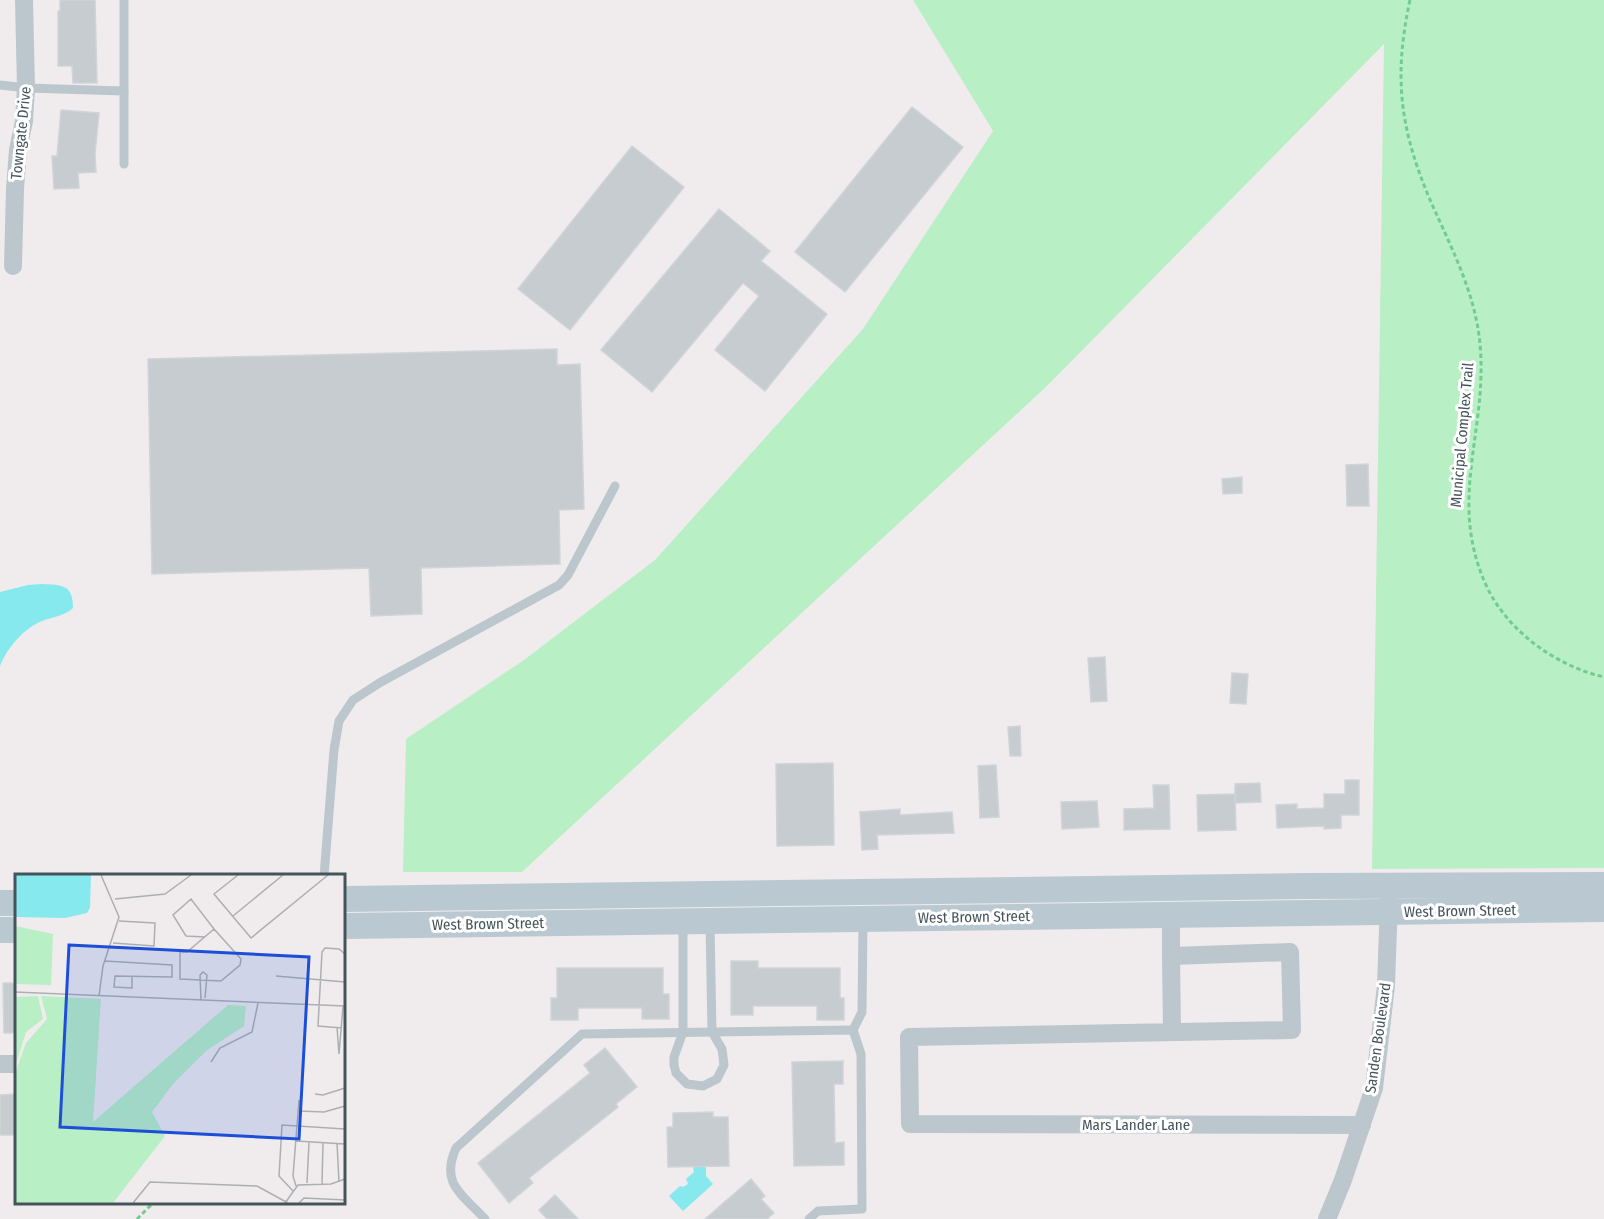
<svg xmlns="http://www.w3.org/2000/svg" width="1604" height="1219" viewBox="0 0 1604 1219" font-family="'Fira Sans Condensed',sans-serif">
  <style>
    .green { fill: #b9efc4 }
    .water { fill: #85e9ed }
    .building { fill: #c6ccd0; stroke: #d0d4d9; stroke-width: 1.5 }
    .lines { fill: none; stroke-linecap: round; stroke-linejoin: round }
    .path { stroke: #71cd8f; stroke-width: 3; stroke-dasharray: 4.5 3; stroke-linecap: butt }
    .service { stroke: #bbc7cc; stroke-width: 9 }
    .minor { stroke: #bbc7cc; stroke-width: 18 }
    .secondary { stroke: #bac9d1; stroke-width: 26 }
    .labels { text-anchor: middle; dominant-baseline: central; stroke-width: 6; stroke-linejoin: round; paint-order: stroke }
    .street-label { font-size: 15px; fill: #45545a; stroke: #fff }
    .inset-road { fill: none; stroke: #acafb2; stroke-width: 1.5 }
    .view { fill: #1d4ed8; fill-opacity: 0.15; stroke: #1d4ed8; stroke-width: 3 }
    .inset-edge { fill: none; stroke: #45545a; stroke-width: 3 }
  </style>
  <rect width="100%" height="100%" fill="#f0eced"/>
  <path class="green" d="M913,0h691v868l-232,1 12,-825 -336,341 -526,487h-119l3,-133 118,-79 131,-100 208,-231 130,-198z"/>
  <g class="water">
    <path d="M41,584c21,1 32,0 32,24 -8,8 -21,9 -31,13 -18,7 -35,27 -42,45v-74l28,-7z"/>
    <path d="M693,1167h13v9l7,8 -30,27 -14,-15 11,-10 3,1 5,-3 -2,-5 8,-7z"/>
  </g>
  <g class="building">
    <path d="M60,0h35l2,83h-24l-1,-17h-14v-55h2z"/>
    <path d="M912,107l51,40 -118,145 -50,-40z"/>
    <path d="M61,110l38,3 -4,41 1,18 -18,1 1,15 -25,1 -2,-33h5z"/>
    <path d="M632,146l52,41 -114,143 -52,-41z"/>
    <path d="M719,209l51,42 -9,10 66,53 -62,77 -50,-41 44,-54 -16,-13 -91,109 -51,-42z"/>
    <path d="M557,349v16l23,-1 4,145 -25,1 1,54 -139,4 1,46 -51,2 -2,-48 -217,6 -4,-215z"/>
    <path d="M1368,464l1,42h-22l-1,-41z"/>
    <path d="M1242,477v16l-19,1 -1,-15z"/>
    <path d="M1105,657l2,44 -16,1 -3,-44z"/>
    <path d="M1232,673l16,1 -2,30 -16,-1z"/>
    <path d="M1020,726l1,30h-11l-2,-29z"/>
    <path d="M833,763l1,82 -57,1 -1,-82z"/>
    <path d="M996,765l3,52 -19,1 -2,-52z"/>
    <path d="M1345,780h14v35h-18v13l-17,1v-3l-47,2 -1,-23 21,-1v5l27,-1v-14h21z"/>
    <path d="M1260,783l1,19 -26,1v-19z"/>
    <path d="M1153,785h16l1,44 -46,1v-21l30,-1z"/>
    <path d="M1235,794l1,36 -38,1 -1,-36z"/>
    <path d="M1097,801l2,26 -37,2 -1,-27z"/>
    <path d="M900,809v6l52,-3 2,21 -77,2 1,14 -16,1 -2,-38z"/>
    <path d="M731,961h27v7h82v30h4v22h-27v-14h-64v9h-22z"/>
    <path d="M557,968h106v26h6v25h-27v-11h-64v12h-27v-22h6z"/>
    <path d="M3,983h13v50h-12z"/>
    <path d="M605,1048l32,39 -21,17 2,3 -89,71 4,5 -24,20 -31,-40 112,-90 -6,-8z"/>
    <path d="M843,1061v23h-9l1,59 9,-1v23l-50,1 -2,-104z"/>
    <path d="M16,1094v41h-16v-40z"/>
    <path d="M713,1112v5h15l1,49 -61,1 -1,-40h6v-14z"/>
    <path d="M751,1179l14,17 -4,3 13,14 -7,6h-62z"/>
    <path d="M555,1195l23,24h-31l-8,-9z"/>
  </g>
  <g class="lines">
    <g class="path">
      <path d="M1410,0c-16,74 -11,125 18,195 21,49 47,95 52,149 8,88 -33,155 6,241 21,46 70,81 118,92"/>
      <path d="M137,1219l17,-17"/>
    </g>
    <g class="service">
      <path d="M0,85l26,3 98,3v-91"/>
      <path d="M124,91v73"/>
      <path d="M324,876l10,-126 5,-29 14,-21 28,-18 178,-97 9,-10 47,-89"/>
      <path d="M683,924v108l-9,25v8l2,8 11,11 16,2 14,-7 7,-14 -2,-16 -10,-17 -2,-109"/>
      <path d="M853,1030l9,-18 1,-91"/>
      <path d="M485,1219c-23,-25 -45,-35 -29,-71l126,-114 271,-4 8,24 1,155 -44,2 -9,8"/>
    </g>
    <g class="minor">
      <path d="M13,266l2,-77 3,-39 6,-29 2,-33 -2,-88"/>
      <path d="M1171,956v-42"/>
      <path d="M1172,1032l-1,-76 119,-4 2,78 -383,7 1,87 452,1"/>
      <path d="M0,1064h16"/>
      <path d="M1327,1219l16,-39 31,-92 12,-102 3,-86"/>
    </g>
    <g class="secondary">
      <path d="M344,899l962,-13 298,-1"/>
      <path d="M0,903h16"/>
      <path d="M344,926l1260,-17"/>
      <path d="M0,930h16"/>
    </g>
  </g>
  <g class="labels">
    <g class="street-label">
      <text transform="translate(21 133) rotate(-84)">Towngate Drive</text>
      <text transform="translate(1462 435) rotate(-85)">Municipal Complex Trail</text>
      <text transform="translate(1460 911) rotate(-1)">West Brown Street</text>
      <text transform="translate(974 917) rotate(-1)">West Brown Street</text>
      <text transform="translate(488 924) rotate(-1)">West Brown Street</text>
      <text transform="translate(1378 1038) rotate(-82)">Sanden Boulevard</text>
      <text x="1136" y="1125">Mars Lander Lane</text>
    </g>
  </g>
  <g transform="translate(15 874)">
    <rect width="330" height="330" fill="#f0eced"/>
    <path d="M0,52l38,8 -2,51 -36,-1zM23,122l5,23 -17,13 -11,35v-70zM26,122l60,3 -8,123 135,-117 18,1 -2,20 -38,25 -33,33 -21,28 13,24 -52,67h-98v-130l11,-30 21,-24z" fill="#b9efc4"/>
    <path d="M0,1h76l-1,33 -3,5 -22,5 -50,-1z" fill="#85e9ed"/>
    <path class="inset-road" d="M223,1l-24,19 37,44 77,-63M100,25l50,-5 26,-19M218,42l50,-41M199,55l27,30 -1,6 -19,16 -41,-2v-27h7zM190,63l-19,-1 -13,-21 18,-16 23,30M98,69l41,3 1,-23 -36,-2M90,87l67,4v12l-57,-1 -1,11 18,1v-12M261,102l69,6M0,118l330,14M84,122l4,-30 16,-49 -18,-42M186,126l-1,-25 3,-3 4,3 -2,23M322,153l2,27 4,-48M327,154l-24,-2 4,-74 3,-4 14,1 6,5M196,188l9,-14 32,-16 6,-29M300,220l8,1 22,-7M284,237l25,1 21,-6M281,267l49,3M322,269l2,39M292,309l2,-41M307,310l1,-41M281,312l-3,-10 6,-76M278,317l-14,-15 3,-51 63,4M118,329l17,-21 107,4 31,17M270,329l13,-18 33,-1 14,-5M284,329l5,-5 41,2"/>
    <path class="view" d="M54,71l240,12 -10,182 -239,-12z"/>
    <rect width="330" height="330" class="inset-edge"/>
  </g>
</svg>
